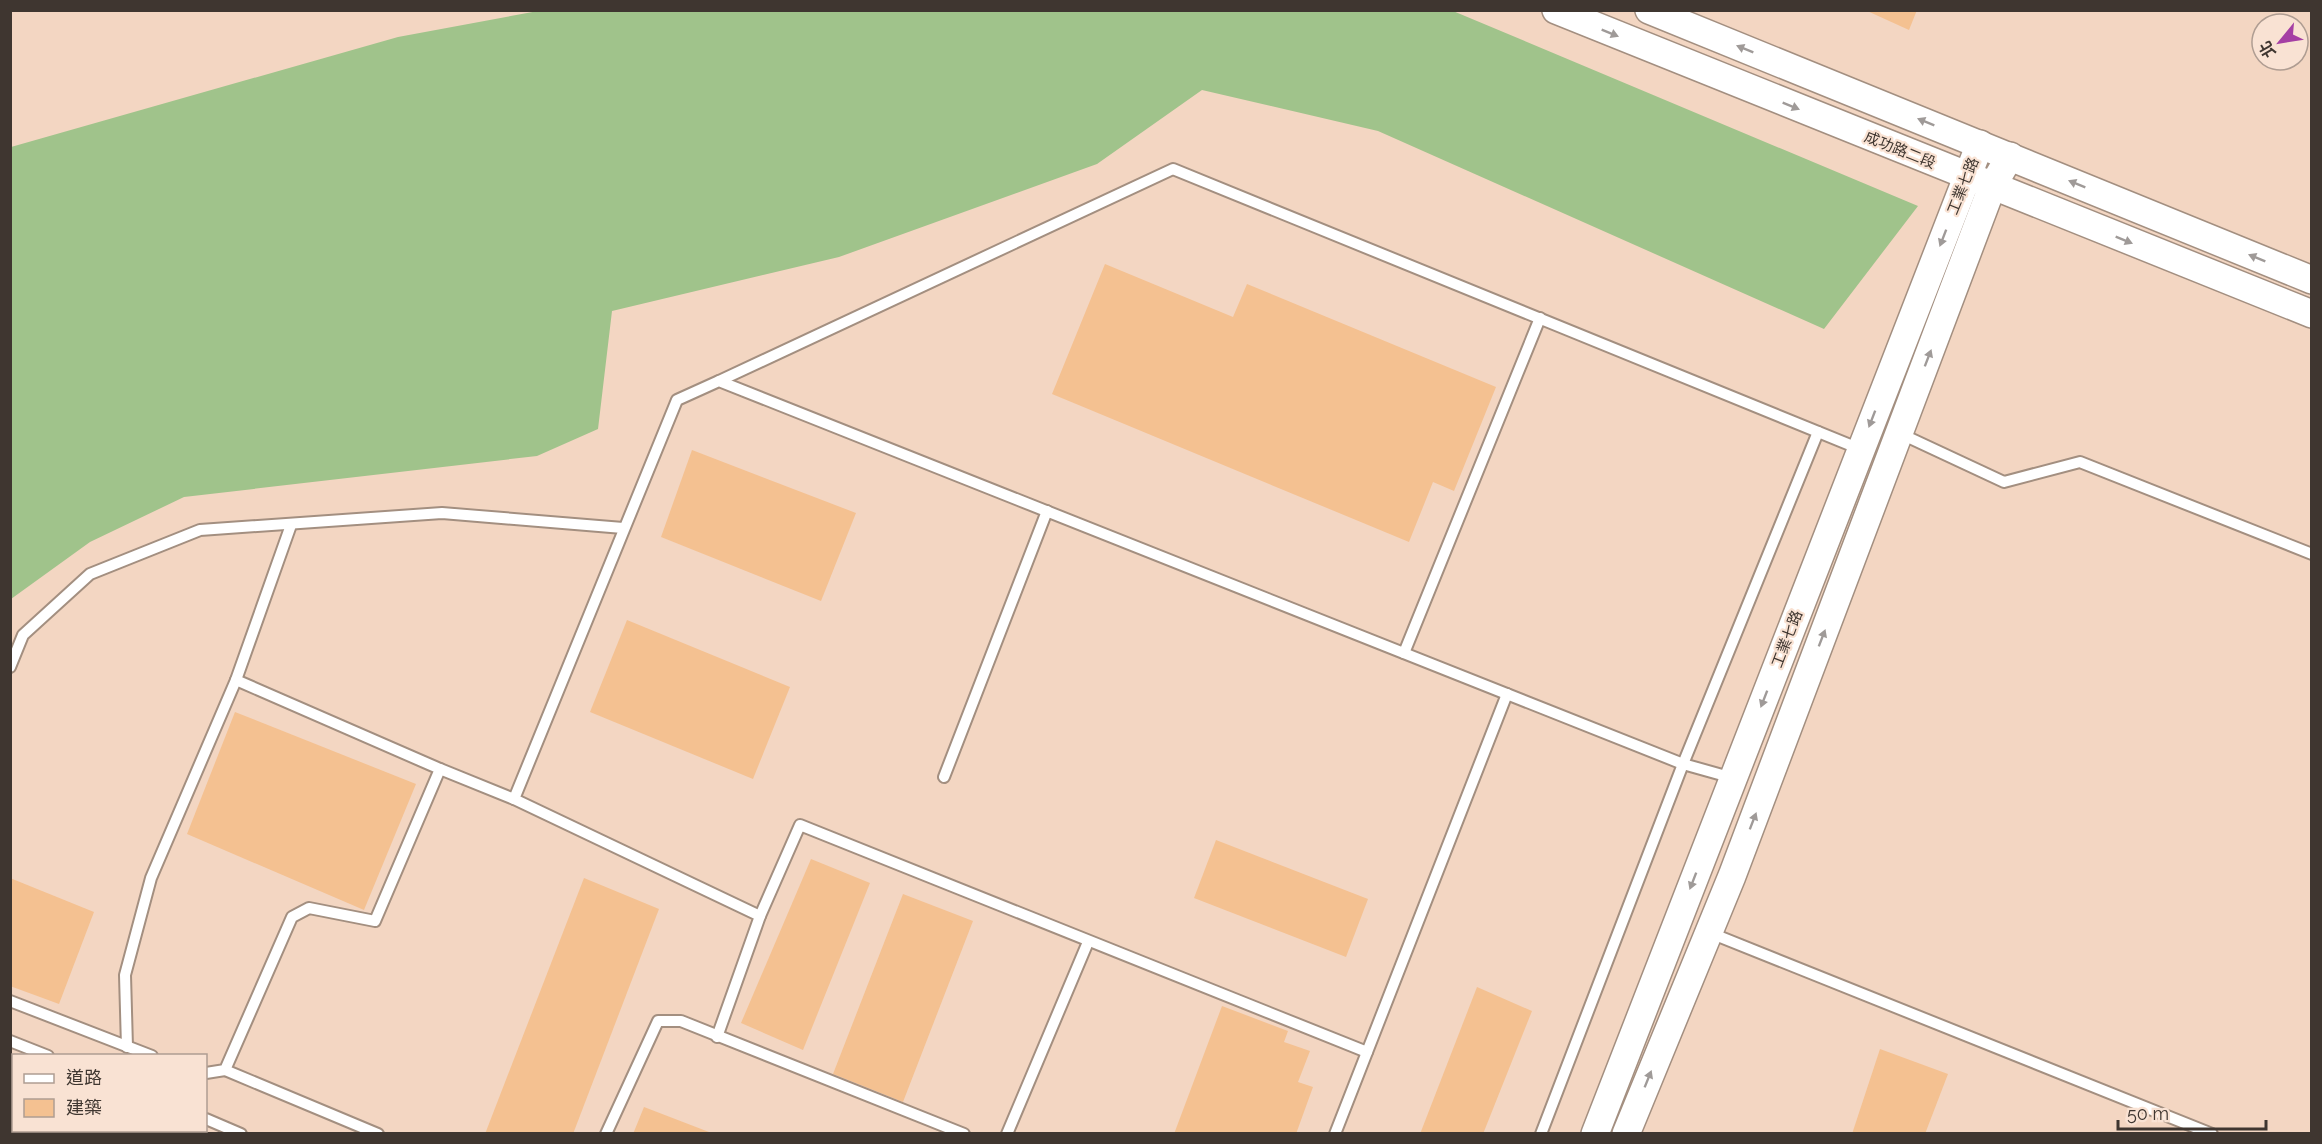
<svg xmlns="http://www.w3.org/2000/svg" width="2322" height="1144" viewBox="0 0 2322 1144" font-family="Raleway,'Noto Sans TC',sans-serif">
  <style>
    .built { fill: #f3d6c2; fill-rule: evenodd }
    .forest { fill: #a0c38b }
    .building { fill: #f4c191 }
    .lines { fill: none; stroke-linecap: round; stroke-linejoin: round }
    .service-casing { stroke: #a38f80; stroke-width: 14 }
    .tertiary-casing { stroke: #a38f80; stroke-width: 30 }
    .service { stroke: #fff; stroke-width: 10 }
    .tertiary { stroke: #fff; stroke-width: 27 }
    .oneway { fill: #9f9a98 }
    .labels { text-anchor: middle; dominant-baseline: central; stroke-width: 4.5; stroke-linejoin: round; paint-order: stroke }
    .street-label { font-size: 15px; fill: #3f3630; stroke: #f9e2d3 }
  </style>
  <rect width="100%" height="100%" fill="#f9e2d3"/>
  <path class="built" d="M10,11h2301v1122h-2300zM2262,24h36v36h-36zM14,1056h192v74h-192z"/>
  <path class="forest" d="M538,11h915l465,195 -94,123 -446,-198 -176,-41 -105,74 -258,93 -227,54 -14,118 -61,27 -353,41 -94,45 -79,57v-452l387,-110z"/>
  <g class="building">
    <path d="M1865,10h52l-8,20z"/>
    <path d="M1105,264l128,53 14,-33 249,103 -42,104 -21,-9 -24,60 -357,-148z"/>
    <path d="M692,450l164,63 -35,88 -160,-64z"/>
    <path d="M627,620l163,67 -37,92 -163,-67z"/>
    <path d="M235,712l181,72 -52,126 -177,-76z"/>
    <path d="M1216,840l152,59 -22,58 -152,-59z"/>
    <path d="M811,859l59,24 -67,167 -62,-27z"/>
    <path d="M10,878l84,34 -35,92 -49,-18z"/>
    <path d="M584,878l75,31 -86,225h-88z"/>
    <path d="M903,894l70,27 -70,181 -70,-28z"/>
    <path d="M1477,987l55,24 -49,123h-63z"/>
    <path d="M1222,1006l66,25 -4,11 26,9 -12,31 15,5 -17,47h-122z"/>
    <path d="M1880,1049l68,25 -23,60h-73z"/>
    <path d="M644,1107l65,25v2h-76z"/>
  </g>
  <g class="lines">
    <defs>
      <g id="service">
        <path d="M719,381l454,-212 687,280"/>
        <path d="M1899,433l105,49 76,-20 232,92"/>
        <path d="M1404,653l136,-335"/>
        <path d="M10,667l13,-32 67,-61 110,-44 242,-17 181,15"/>
        <path d="M440,769l74,30"/>
        <path d="M944,777l103,-266"/>
        <path d="M760,916l40,-91 567,227"/>
        <path d="M1708,932l504,202"/>
        <path d="M10,1001l142,55"/>
        <path d="M717,1037l43,-121 -246,-117 163,-399 42,-19 964,383 50,14"/>
        <path d="M10,1041l38,15"/>
        <path d="M127,1047l-2,-72 26,-97 85,-198 55,-155"/>
        <path d="M225,1070l153,64"/>
        <path d="M206,1073l19,-3 67,-153 17,-9 66,13 65,-152 -204,-89"/>
        <path d="M206,1119l35,15"/>
        <path d="M606,1134l52,-113h23l283,113"/>
        <path d="M1007,1134l81,-192"/>
        <path d="M1335,1134l172,-440"/>
        <path d="M1541,1134l142,-370 135,-332"/>
      </g>
      <g id="tertiary">
        <path d="M1556,10l756,304"/>
        <path d="M1649,10l663,270"/>
        <path d="M1595,1134l385,-990"/>
        <path d="M1626,1134l106,-258 260,-689 18,-31"/>
      </g>
    </defs>
    <use href="#service" class="service-casing"/>
    <use href="#tertiary" class="tertiary-casing"/>
    <use href="#service" class="service"/>
    <use href="#tertiary" class="tertiary"/>
  </g>
  <defs><path id="oneway-solid" d="M-6-.8H1V-3.2L6.5 0L1 3.2V.8H-6Z" transform="scale(1.5)"/></defs>
  <g class="oneway">
    <use href="#oneway-solid" transform="translate(1610 33) rotate(22)"/>
    <use href="#oneway-solid" transform="translate(1745 49) rotate(-158)"/>
    <use href="#oneway-solid" transform="translate(1791 106) rotate(22)"/>
    <use href="#oneway-solid" transform="translate(1926 122) rotate(-158)"/>
    <use href="#oneway-solid" transform="translate(2077 184) rotate(-158)"/>
    <use href="#oneway-solid" transform="translate(1943 238) rotate(111)"/>
    <use href="#oneway-solid" transform="translate(2124 240) rotate(22)"/>
    <use href="#oneway-solid" transform="translate(2257 258) rotate(-158)"/>
    <use href="#oneway-solid" transform="translate(1928 358) rotate(-69)"/>
    <use href="#oneway-solid" transform="translate(1872 419) rotate(111)"/>
    <use href="#oneway-solid" transform="translate(1822 638) rotate(-69)"/>
    <use href="#oneway-solid" transform="translate(1764 699) rotate(111)"/>
    <use href="#oneway-solid" transform="translate(1753 821) rotate(-69)"/>
    <use href="#oneway-solid" transform="translate(1693 881) rotate(111)"/>
    <use href="#oneway-solid" transform="translate(1648 1079) rotate(-68)"/>
  </g>
  <g class="labels">
    <g class="street-label">
      <text transform="translate(1900 150) rotate(22)">成功路二段</text>
      <text transform="translate(1963 186) rotate(-68)">工業七路</text>
      <text transform="translate(1787 639) rotate(-69)">工業七路</text>
    </g>
  </g>
  <rect width="2322" height="1144" fill="none" stroke="#3f3630" stroke-width="24"/>
  <rect x="12" y="1054" width="195" height="78" fill="#f9e2d3" stroke="#af9d92" stroke-width="1.5"/>
  <rect x="24" y="1074" width="30" height="9" fill="#ffffff" stroke="#af9d92" stroke-width="1.5"/>
  <text x="66" y="1084" font-size="18" fill="#3f3630">道路</text>
  <rect x="24" y="1099" width="30" height="18" fill="#f4c191" stroke="#af9d92" stroke-width="1.5"/>
  <text x="66" y="1114" font-size="18" fill="#3f3630">建築</text>
  <g transform="translate(2280 42) rotate(240)"><circle r="28" fill="#f9e2d3" stroke="#af9d92" stroke-width="1.5"/>
  <path d="M0-4.5L10 22L0 15L-10 22Z" fill="#a53fa4"/>
  <text y="-9" font-size="16" font-weight="bold" text-anchor="middle" fill="#3f3630">北</text>
  </g>
  <path d="M2118 1120v9h148v-9" fill="none" stroke="#3f3630" stroke-width="3"/>
  <text x="2127" y="1120" font-size="18" fill="#3f3630" stroke="#f9e2d3" stroke-width="4.5" paint-order="stroke">50 m</text>
</svg>
